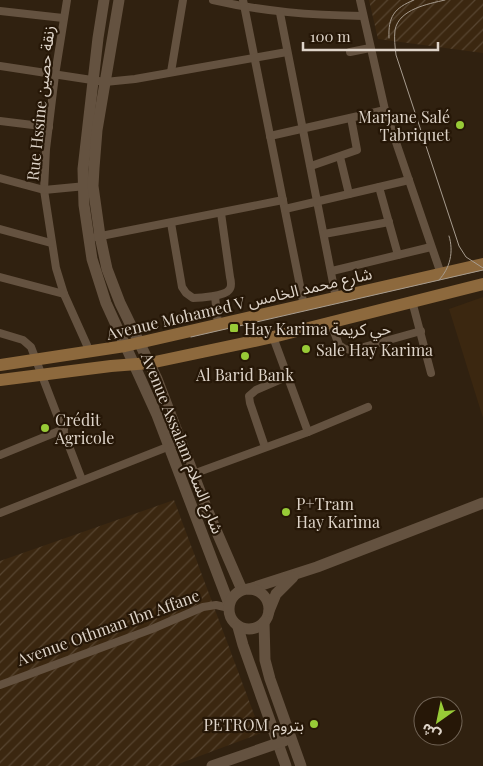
<svg xmlns="http://www.w3.org/2000/svg" width="483" height="766" viewBox="0 0 483 766" font-family="'Playfair Display','Noto Sans Arabic',serif">
  <style>
    .built { fill: #3b2710 }
    .industrial { fill: url(#industrial-furrows) }
    .lines { fill: none; stroke-linecap: round; stroke-linejoin: round }
    .street { stroke: #645240; stroke-width: 8 }
    .secondary { stroke: #645240; stroke-width: 11 }
    .primary { stroke: #8d693d; stroke-width: 12 }
    .tram { stroke: #a79c8f; stroke-width: 1 }
    .poi-dot { fill: #98cb37; stroke: #261707; stroke-width: 2 }
    .labels { text-anchor: middle; dominant-baseline: central; stroke-width: 4.5; stroke-linejoin: round; paint-order: stroke }
    .street-label { font-size: 16px; fill: #ded4c9; stroke: #261707 }
    .poi-label { font-size: 16px; fill: #ded4c9; stroke: #261707; text-anchor: start }
  </style>
  <defs>
    <pattern id="industrial-furrows" width="10" height="10" patternUnits="userSpaceOnUse" patternTransform="scale(1.25)"><rect width="10" height="10" fill="#3b2710"/><path d="M-1 1l2-2M0 10L10 0M9 11l2-2" fill="none" stroke="#574531"/></pattern>
  </defs>
  <rect width="100%" height="100%" fill="#302110"/>
  <path class="built" d="M483,297v121l-34,-109z"/>
  <g class="industrial">
    <path d="M369,0h114v53l-105,-14z"/>
    <path d="M174,500l87,233 -88,33h-173v-205z"/>
  </g>
  <g class="lines">
    <g class="street">
      <path d="M67,0l-12,75 -9,74 -2,41 12,78 8,26 26,58"/>
      <path d="M213,0c52,12 97,15 150,16"/>
      <path d="M243,0l61,306"/>
      <path d="M360,0l25,110 56,164"/>
      <path d="M0,11l63,7"/>
      <path d="M280,13l56,285"/>
      <path d="M350,52l20,-4"/>
      <path d="M0,66l105,16 30,-3 152,-27"/>
      <path d="M171,72l12,-72"/>
      <path d="M0,121l49,6"/>
      <path d="M270,136l115,-26"/>
      <path d="M340,157l9,37"/>
      <path d="M311,166l46,-16 -6,-32"/>
      <path d="M0,178l44,12 42,-4"/>
      <path d="M379,187l19,68"/>
      <path d="M285,209l124,-29"/>
      <path d="M171,223l11,64 4,6 7,5c7,0 32,-2 36,-8 3,-3 2,-9 1,-13l-9,-64"/>
      <path d="M0,229l51,14"/>
      <path d="M324,234l65,-12"/>
      <path d="M96,237l187,-37"/>
      <path d="M332,271l99,-24"/>
      <path d="M0,277l64,17"/>
      <path d="M215,296l3,28"/>
      <path d="M412,301l19,72"/>
      <path d="M330,321l9,24 6,4 8,1 68,-19"/>
      <path d="M0,333l23,7 8,7 51,133"/>
      <path d="M273,337l35,95"/>
      <path d="M265,447l-15,-44 -1,-7 7,-6 30,-13"/>
      <path d="M0,455l64,-26"/>
      <path d="M193,474l115,-42 60,-25"/>
      <path d="M0,513l180,-71"/>
      <path d="M0,685l152,-56 51,-22 13,-2 13,3"/>
    </g>
    <g class="secondary">
      <path d="M104,0l-6,38 -15,131 1,36 8,54 14,44 51,112 72,189"/>
      <path d="M119,0l-22,130 -3,38 -1,18 7,50 7,33 13,34 37,76 49,128 36,83"/>
      <path d="M249,589l68,-22 166,-64"/>
      <circle cx="249" cy="609" r="20"/>
      <path d="M269,611l7,-17 17,-17"/>
      <path d="M264,622l1,38 5,19 31,87"/>
      <path d="M238,627l5,18 43,121"/>
      <path d="M212,766l72,-25"/>
    </g>
    <g class="primary">
      <path d="M0,365l125,-19 358,-82"/>
      <path d="M0,380l111,-14 39,-3 123,-26 210,-53"/>
    </g>
    <g class="tram">
      <path d="M445,0c-17,4 -46,9 -50,30 -1,8 0,17 1,25l63,191 7,11 17,11"/>
      <path d="M389,38c-1,-21 5,-30 25,-38"/>
      <path d="M439,280c11,-12 15,-28 10,-44"/>
      <path d="M191,337l292,-67"/>
    </g>
  </g>
  <g class="poi-dot">
    <circle cx="460" cy="125" r="5"/>
    <rect x="229" y="323" width="10" height="10" rx="2.5"/>
    <circle cx="306" cy="349" r="5"/>
    <circle cx="245" cy="356" r="5"/>
    <circle cx="45" cy="428" r="5"/>
    <circle cx="286" cy="512" r="5"/>
    <circle cx="314" cy="724" r="5"/>
  </g>
  <g class="labels">
    <g class="street-label">
      <text transform="translate(40 103) rotate(-84)">Rue Hssine زنقة حصين</text>
      <text transform="translate(239 303) rotate(-13)">Avenue Mohamed V شارع محمد الخامس</text>
      <text transform="translate(183 443) rotate(68)">Avenue Assalam شارع السلام</text>
      <text transform="translate(108 627) rotate(-20)">Avenue Othman Ibn Affane</text>
    </g>
    <g class="poi-label">
      <text x="450" y="116" text-anchor="end">Marjane Salé<tspan x="450" dy="18">Tabriquet</tspan></text>
      <text x="244" y="328">Hay Karima حي كريمة</text>
      <text x="316" y="349">Sale Hay Karima</text>
      <text x="245" y="374" text-anchor="middle">Al Barid Bank</text>
      <text x="55" y="419">Crédit<tspan x="55" dy="18">Agricole</tspan></text>
      <text x="296" y="503">P+Tram<tspan x="296" dy="18">Hay Karima</tspan></text>
      <text x="304" y="724" text-anchor="end">PETROM بتروم</text>
    </g>
  </g>
  <g transform="translate(438 721) rotate(213)"><circle r="24" fill="#261707" stroke="#706355"/>
  <path d="M0-4L9 19L0 12L-9 19Z" fill="#98cb37"/>
  <text y="-8" font-size="14" font-weight="bold" text-anchor="middle" fill="#ded4c9">ش</text>
  </g>
  <path d="M303 42v8h135v-8" fill="none" stroke="#ded4c9" stroke-width="2.5"/>
  <text x="310" y="42" font-size="15" fill="#ded4c9" stroke="#261707" stroke-width="4" paint-order="stroke">100 m</text>
</svg>
